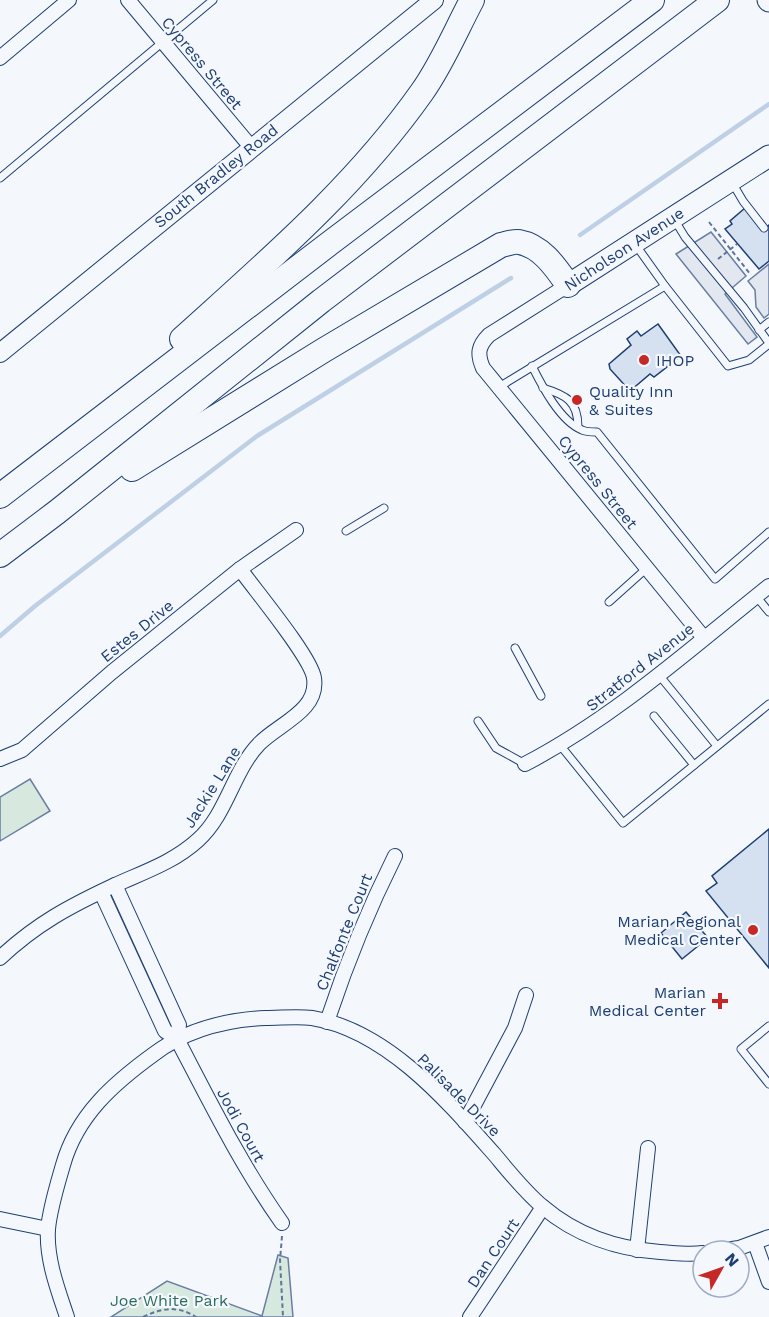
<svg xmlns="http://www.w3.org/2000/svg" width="769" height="1317" viewBox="0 0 769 1317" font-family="'Work Sans',sans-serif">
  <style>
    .green { fill: #d7e8df; stroke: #687fa3; stroke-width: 1.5 }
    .parking { fill: #e3e8f0; stroke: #687fa3; stroke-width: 1.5 }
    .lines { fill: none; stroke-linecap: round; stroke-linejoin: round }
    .stream { stroke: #bed0e5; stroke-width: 4.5 }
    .building { fill: #d5e0f0; stroke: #1d3f73; stroke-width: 1.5 }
    .lane-casing { stroke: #1d3f73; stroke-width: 9 }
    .street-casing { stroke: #1d3f73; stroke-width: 16 }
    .secondary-casing { stroke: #1d3f73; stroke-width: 20 }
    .primary-casing { stroke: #1d3f73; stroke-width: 23 }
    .highway-casing { stroke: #1d3f73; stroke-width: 26 }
    .path { stroke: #5e769c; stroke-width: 2; stroke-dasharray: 4.5 3; stroke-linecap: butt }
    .lane { stroke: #f4f7fb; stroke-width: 7 }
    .street { stroke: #f4f7fb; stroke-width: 14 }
    .secondary { stroke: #f4f7fb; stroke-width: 18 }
    .primary { stroke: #f4f7fb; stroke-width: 21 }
    .highway { stroke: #f4f7fb; stroke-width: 24 }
    .poi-dot { fill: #c62828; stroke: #f4f7fb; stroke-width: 2 }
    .labels { text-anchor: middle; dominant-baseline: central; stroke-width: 4.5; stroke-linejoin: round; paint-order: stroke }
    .street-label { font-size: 16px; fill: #1d3f73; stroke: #f4f7fb }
    .poi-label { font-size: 16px; fill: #1d3f73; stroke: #f4f7fb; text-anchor: start }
    .park-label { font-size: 16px; fill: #2c6c60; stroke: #f4f7fb }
  </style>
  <rect width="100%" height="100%" fill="#f4f7fb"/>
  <g class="green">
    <path d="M30,779l20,32 -50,30v-44z"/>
    <path d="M278,1255l10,3 5,59h-182l56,-36 95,35z"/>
  </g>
  <g class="parking">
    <path d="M711,232l35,44 -21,18 32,43 -9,7 -72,-90z"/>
    <path d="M769,264v50l-5,4 -8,-11 -1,-17 -7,-9z"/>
  </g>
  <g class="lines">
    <g class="stream">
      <path d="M580,235l189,-131"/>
      <path d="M0,636l35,-30 222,-170 254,-158"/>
    </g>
  </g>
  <g class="building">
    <path d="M745,208l18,22 6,-5v36l-10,8 -34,-40 7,-5 -2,-3z"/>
    <path d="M658,324l23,32 -27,21 -4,-3 -20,17 -20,-22 -1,-5 22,-19 -4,-6 10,-8 4,5z"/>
    <path d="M769,829v139l-63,-77 11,-8 -5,-7z"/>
    <path d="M686,912l22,26 -26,21 -21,-26z"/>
  </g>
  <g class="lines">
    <defs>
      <g id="lane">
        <path d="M0,178l213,-178"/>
        <path d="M733,184l10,17 21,27"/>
        <path d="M674,219l11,18 59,71 25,35"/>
        <path d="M635,244l30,42 63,80 21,-6 20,-16"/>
        <path d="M759,330l10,-8"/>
        <path d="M532,366c10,20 28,55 50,64 4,2 10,2 15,2l118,147 54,-47"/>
        <path d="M499,387l166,-101"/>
        <path d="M543,388c23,7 35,13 35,39"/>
        <path d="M346,531l38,-23"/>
        <path d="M756,596l13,16"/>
        <path d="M609,602l38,-34"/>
        <path d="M515,648l26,48"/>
        <path d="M659,675l58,71"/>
        <path d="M654,716l40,49"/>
        <path d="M478,721l18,27 29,16"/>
        <path d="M560,745l63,78 146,-119"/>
        <path d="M769,1026l-28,23 28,35"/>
      </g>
      <g id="street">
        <path d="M128,0l123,147"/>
        <path d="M0,58l69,-58"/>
        <path d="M568,285l-79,50c-11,11 -12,19 -6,33l221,270"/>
        <path d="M0,759l22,-9 90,-78 128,-103 56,-39"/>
        <path d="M525,764c90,-47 165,-115 244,-178"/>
        <path d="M115,885l64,140 -2,14"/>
        <path d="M101,892l64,139 12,8c33,63 64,126 105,184"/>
        <path d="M0,958c36,-34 70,-52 115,-73 29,-13 59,-23 83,-45 29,-26 35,-69 61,-96 19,-20 60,-33 55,-66 -3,-21 -59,-88 -74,-109"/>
        <path d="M327,1022c19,-58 41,-112 68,-166"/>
        <path d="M465,1122l50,-94 11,-33"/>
        <path d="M0,1219l48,10"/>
        <path d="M755,1243l14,39"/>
        <path d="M637,1250l11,-102"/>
        <path d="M718,1251l21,-3 30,-11"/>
        <path d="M67,1317c-9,-27 -21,-58 -19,-88 2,-21 9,-43 15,-64 14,-50 51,-82 91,-111 32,-24 71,-34 111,-36 16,0 32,-2 47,0 75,12 136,84 183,137 15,18 30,37 48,52 33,28 75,42 117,45 15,1 29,3 43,1"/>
        <path d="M470,1317l73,-110"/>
      </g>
      <path id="secondary" d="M0,353l434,-353"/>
      <g id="primary">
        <path d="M768,0l1,1"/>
        <path d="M568,285l201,-129"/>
      </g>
      <g id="highway">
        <path d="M182,339c85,-77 173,-152 240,-247 20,-28 34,-62 50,-92"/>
        <path d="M132,469l192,-119 177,-105c5,-1 13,-4 18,-3 23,4 37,26 49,43"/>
        <path d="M0,496l330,-253 322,-243"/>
        <path d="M0,555l57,-43 264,-211 396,-301"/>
      </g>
    </defs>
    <use href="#lane" class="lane-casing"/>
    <use href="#street" class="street-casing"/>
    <use href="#secondary" class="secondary-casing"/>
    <use href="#primary" class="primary-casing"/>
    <use href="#highway" class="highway-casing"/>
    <g class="path">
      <path d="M709,222l42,53"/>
      <path d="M718,259l19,-15"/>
      <path d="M282,1236l-2,24 3,57"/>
      <path d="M143,1317c19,-9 34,-12 53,0"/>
    </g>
    <use href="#lane" class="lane"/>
    <use href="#street" class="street"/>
    <use href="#secondary" class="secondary"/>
    <use href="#primary" class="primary"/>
    <use href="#highway" class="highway"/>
  </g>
  <g class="poi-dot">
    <circle cx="644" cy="360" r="6"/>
    <circle cx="577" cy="400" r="6"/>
    <circle cx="753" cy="930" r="6"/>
    <path d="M717 992h6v6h6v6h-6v6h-6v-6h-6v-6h6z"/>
  </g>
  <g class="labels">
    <g class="street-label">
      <text transform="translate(202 63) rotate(50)">Cypress Street</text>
      <text transform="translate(216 176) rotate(-39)">South Bradley Road</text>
      <text transform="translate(624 249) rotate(-33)">Nicholson Avenue</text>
      <text transform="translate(598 482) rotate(51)">Cypress Street</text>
      <text transform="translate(137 631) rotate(-39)">Estes Drive</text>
      <text transform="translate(640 667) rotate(-38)">Stratford Avenue</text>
      <text transform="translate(212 787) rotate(-58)">Jackie Lane</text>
      <text transform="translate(344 932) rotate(-68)">Chalfonte Court</text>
      <text transform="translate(459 1095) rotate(45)">Palisade Drive</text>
      <text transform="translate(241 1125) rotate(61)">Jodi Court</text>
      <text transform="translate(493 1253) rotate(-56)">Dan Court</text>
    </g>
    <g class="poi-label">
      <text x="656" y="360">IHOP</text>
      <text x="589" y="391">Quality Inn<tspan x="589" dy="18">&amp; Suites</tspan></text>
      <text x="741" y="921" text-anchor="end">Marian Regional<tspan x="741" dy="18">Medical Center</tspan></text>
      <text x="706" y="992" text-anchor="end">Marian<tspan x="706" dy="18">Medical Center</tspan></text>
    </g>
    <g class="park-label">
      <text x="169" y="1300">Joe White Park</text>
    </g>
  </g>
  <g transform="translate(721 1269) rotate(50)"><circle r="28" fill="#f4f7fb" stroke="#9eadc5" stroke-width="1.5"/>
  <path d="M0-4.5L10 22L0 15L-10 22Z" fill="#c62828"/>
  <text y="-9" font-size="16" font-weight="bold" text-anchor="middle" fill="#1d3f73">N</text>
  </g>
</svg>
